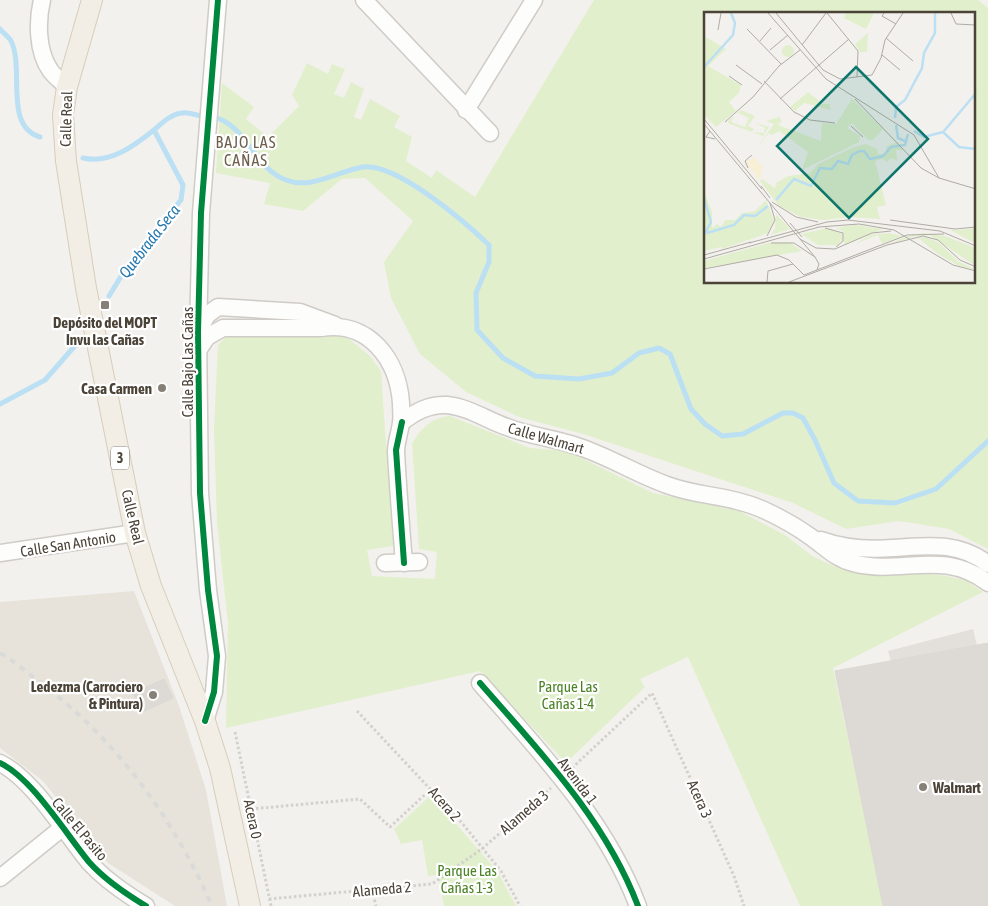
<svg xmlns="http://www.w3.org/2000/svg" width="988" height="906" viewBox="0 0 988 906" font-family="'Asap Condensed',sans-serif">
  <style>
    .residential { fill: #e7e3da }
    .green { fill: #e1efcc; fill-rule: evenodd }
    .parking { fill: #e3e0dc }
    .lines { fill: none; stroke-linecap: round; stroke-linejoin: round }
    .stream { stroke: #bbdff3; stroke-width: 5 }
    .building { fill: #dddad5; stroke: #dcd8d2 }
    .minor-casing { stroke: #cfccc7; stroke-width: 19 }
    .major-casing { stroke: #d7cdb9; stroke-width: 22 }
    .path { stroke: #d3d1cb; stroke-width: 3; stroke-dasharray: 2.5 2.5; stroke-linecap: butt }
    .minor { stroke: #fdfdfc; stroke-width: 16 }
    .major { stroke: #f2eee5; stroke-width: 20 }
    .rail { stroke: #dadad9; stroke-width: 4; stroke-dasharray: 6 6; stroke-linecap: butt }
    .cycleway-casing { stroke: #fff; stroke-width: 9 }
    .cycleway { stroke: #00873e; stroke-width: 6 }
    .poi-dot { fill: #868077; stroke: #fff; stroke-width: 2 }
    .labels { text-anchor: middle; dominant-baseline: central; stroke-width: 4.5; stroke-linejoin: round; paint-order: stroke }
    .shield { fill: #fff; stroke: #817b73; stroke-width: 1 }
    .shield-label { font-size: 14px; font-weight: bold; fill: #4b4337 }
    .street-label { font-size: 15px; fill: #4b4337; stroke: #fff }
    .poi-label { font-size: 15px; font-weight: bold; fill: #4b4337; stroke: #fff; text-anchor: end }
    .park-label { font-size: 15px; fill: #4b8225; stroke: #fff }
    .neighbourhood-label { font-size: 16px; letter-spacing: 1px; fill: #6f604e; stroke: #fff }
    .water-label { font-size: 16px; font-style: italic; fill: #2578ae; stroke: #fff }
    .inset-river { fill: none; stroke: #bbdff3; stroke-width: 2.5 }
    .inset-road { fill: none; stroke: #b0aba4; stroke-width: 1 }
    .view { fill: #0f766e; fill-opacity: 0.15; stroke: #0f766e; stroke-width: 2.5 }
    .inset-edge { fill: none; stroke: #4b4337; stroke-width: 2.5 }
  </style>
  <rect width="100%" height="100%" fill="#f3f1ed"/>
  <path class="residential" d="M134,591l45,115 27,84 21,116h-52l-67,-43 -65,-82 -43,-33v-146z"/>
  <g class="green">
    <path d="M594,0h384l10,8v541l-39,-20 -50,-8 -53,8 -53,-26 -210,-69 -64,-17 -53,-25 -46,-38 -29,-56 -7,-36 29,-41 -48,-43 -23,1 -39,32 -39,-7 6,-21 -54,-10 6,-90 32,24 -8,12 22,18 31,-31 -7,-11 15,-32 21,11 4,-10 13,5 -11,25 10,4 7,-16 13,7 -10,28 7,3 9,-21 30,17 -6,11 18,10 -6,24 26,17 4,-8 39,27zM706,14h268v268h-268z"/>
    <path d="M324,332l25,7 21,17 11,15 12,175 -26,4 5,26 63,3 2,-27 -18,-3 -7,-105c8,-15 20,-27 38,-28l80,32 37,3 86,42 86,18 46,24 27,21 26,12 45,8 32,-4 31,4 19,4 18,12 -150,76 50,236 -2,2h-81l-112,-249 -48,22 5,8 -79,76 -86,-92 -254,57 2,-105 -11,-100 -3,-94 4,-84 10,-10z"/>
    <path d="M431,795l67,77 18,34h-72l-6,-31 -10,1 -6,-36 -21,4 -7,-15z"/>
  </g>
  <path class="parking" d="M973,629l4,16 -86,16 -3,-10z"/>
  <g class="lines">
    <g class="stream">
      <path d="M0,29c3,4 9,8 11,12 14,27 -8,85 29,96"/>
      <path d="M83,158c27,6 51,-12 71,-28 8,-7 17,-16 28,-17 6,-1 14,2 19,3 6,1 13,1 19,3 28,12 36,50 66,61 25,10 52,-9 77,-13 34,-4 102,55 126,78v17l-13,31 1,37 26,28 32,18 44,3 33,-6 27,-20 20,-5 11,6 21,55 14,15 17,12 21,-2 40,-21h10l10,5 12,22 19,43 24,18 37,2 41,-14 52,-48"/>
      <path d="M109,296l19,-31 53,-65 2,-15 -29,-55"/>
      <path d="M0,404l45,-24 35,-40"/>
    </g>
  </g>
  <g class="building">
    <path d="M988,643v263h-105l-48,-235z"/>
    <path d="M164,679l9,19 -31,14 -9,-19z"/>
  </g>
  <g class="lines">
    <defs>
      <g id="minor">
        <path d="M42,0c-5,21 -5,51 8,70 4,6 11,11 17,17"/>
        <path d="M364,0l126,133"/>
        <path d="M466,110l68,-110"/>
        <path d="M199,330l8,-15 11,-8 82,5 35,13"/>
        <path d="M199,349l8,-12 16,-9h98c48,-8 77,32 80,75 0,6 1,14 0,19 -1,11 -5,19 -5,30 2,37 5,74 8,111"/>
        <path d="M402,422c13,-10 27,-18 45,-17 21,2 40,15 60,22 23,9 47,11 70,19 31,10 59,28 90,39 32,12 65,10 99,26 15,7 31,16 45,26 14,10 25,22 42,26 49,13 89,-15 135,20"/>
        <path d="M821,540c22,8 48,10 72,8 35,-2 65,-7 95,16"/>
        <path d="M0,553l135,-20"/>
        <path d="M385,563l34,-1"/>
        <path d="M480,683c60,69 125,136 158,223"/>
        <path d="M205,721l9,-29 3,-36 -9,-66 -8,-97 -2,-161 3,-119 17,-213"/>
        <path d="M0,763c32,15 66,71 89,99 16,18 37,32 57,44"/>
        <path d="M0,878l62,-50"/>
      </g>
      <path id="major" d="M92,0l-25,87 -4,28 3,46 20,127 49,245 16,53 54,135 15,47 30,138"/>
    </defs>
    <use href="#minor" class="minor-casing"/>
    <use href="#major" class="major-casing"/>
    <g class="path">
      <path d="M357,711l105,112 39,48 19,35"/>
      <path d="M235,732l36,174"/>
      <path d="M572,768l80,-75 82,183 10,30"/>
      <path d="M251,809l109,-10 30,28 41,-38"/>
      <path d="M372,890l4,16"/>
      <path d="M269,899l163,-15 51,-36 68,-60"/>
    </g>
    <use href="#minor" class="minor"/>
    <use href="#major" class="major"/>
    <path class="rail" d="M0,653c13,7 25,18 37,27 78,58 136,137 175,226"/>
    <defs>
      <g id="cycleway">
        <path d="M402,422l-6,28 8,113"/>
        <path d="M480,683c60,69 125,136 158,223"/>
        <path d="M205,721l9,-29 3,-36 -9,-66 -8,-97 -2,-161 3,-119 17,-213"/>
        <path d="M0,763c32,15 66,71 89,99 16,18 37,32 57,44"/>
      </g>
    </defs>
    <use href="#cycleway" class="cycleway-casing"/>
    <use href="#cycleway" class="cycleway"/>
  </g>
  <g class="poi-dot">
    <rect x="100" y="300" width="10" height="10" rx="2.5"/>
    <circle cx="162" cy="388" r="5"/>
    <circle cx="153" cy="695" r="5"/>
    <circle cx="923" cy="787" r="5"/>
  </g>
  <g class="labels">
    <rect class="shield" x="111" y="446.5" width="18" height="23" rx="4"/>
    <g class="shield-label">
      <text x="120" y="458">3</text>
    </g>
    <g class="street-label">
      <text transform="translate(66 119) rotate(-88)">Calle Real</text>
      <text transform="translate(187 362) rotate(-90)">Calle Bajo Las Cañas</text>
      <text transform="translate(546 438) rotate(16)">Calle Walmart</text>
      <text transform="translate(133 517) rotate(77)">Calle Real</text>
      <text transform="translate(68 544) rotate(-9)">Calle San Antonio</text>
      <text transform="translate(578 781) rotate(53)">Avenida 1</text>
      <text transform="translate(700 799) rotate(66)">Acera 3</text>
      <text transform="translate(445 804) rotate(48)">Acera 2</text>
      <text transform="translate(524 812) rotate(-41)">Alameda 3</text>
      <text transform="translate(253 819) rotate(78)">Acera 0</text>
      <text transform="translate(80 829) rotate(50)">Calle El Pasito</text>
      <text transform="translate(382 889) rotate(-5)">Alameda 2</text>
    </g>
    <g class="poi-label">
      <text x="105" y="322" text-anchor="middle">Depósito del MOPT<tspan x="105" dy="17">Invu las Cañas</tspan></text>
      <text x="152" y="388">Casa Carmen</text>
      <text x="143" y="686">Ledezma (Carrociero<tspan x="143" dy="17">&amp; Pintura)</tspan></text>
      <text x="933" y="787" text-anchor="start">Walmart</text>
    </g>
    <g class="park-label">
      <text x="568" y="686">Parque Las<tspan x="568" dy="17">Cañas 1-4</tspan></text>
      <text x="467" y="870">Parque Las<tspan x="467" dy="17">Cañas 1-3</tspan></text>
    </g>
    <g class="neighbourhood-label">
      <text x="246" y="142">BAJO LAS<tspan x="246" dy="18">CAÑAS</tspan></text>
    </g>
    <g class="water-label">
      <text transform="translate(149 241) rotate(-52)">Quebrada Seca</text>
    </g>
  </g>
  <g transform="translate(704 12)">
    <rect width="271" height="271" fill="#f3f1ed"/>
    <path d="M142,1h28l-8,16 -22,-11zM164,21l-1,19h-7l-5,-8zM0,24l22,13 -18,17 33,19 -2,8 -10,9 7,9 -20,16 -12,-12zM78 39a6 6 0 1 1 12 0a6 6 0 1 1-12 0ZM104,80l15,12h7v6l-26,-7 -9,8 -5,-4zM148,87l31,30 -10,11h-5l-16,-17 -5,5 13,8 -1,6 -57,28 6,-18 -29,-21 -7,4 -3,-2 -13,16 18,-25 -8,-3 13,-4 3,4 -4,4 43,16 1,-18 14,1zM37,98l14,6 -7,10 6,3 -2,3 12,1 1,-5 -9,-5 13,4 -6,9 -33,-12 -3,-2 7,-6 -3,6 14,5 4,-9 -11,-5zM193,130l7,8h-8l1,11 -6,-3 -4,4 -4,-3 -8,2 11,44 -9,2 3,12 -29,-2 -28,3 -22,-3 -22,-11 -19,-25 2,-2 13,9 1,-5 12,-7 22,-3 8,-9 36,-17 12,-3 11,5 1,5h7l2,-8zM0,179l8,21v16l5,-4 4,3 4,-7h10l7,-7 13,-2 11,-11 8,21 -6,12 -46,16 -1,-2 -17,4zM72,202l14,15 -19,6 4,-7zM151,213l28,4 -39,16 -1,-14 -7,-3zM124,216l13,5 2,5 -5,7h-20l-17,-11zM271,216v15l-25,-13h11zM185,221l13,3 -20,8 -4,-9 -23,9 15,-9zM220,221l21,3 30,12v18l-45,-31 -15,1 -31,10 24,-10zM221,225l13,5 21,20 16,7 -14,-2 -23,-13 -20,-16zM85,230l13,9 -98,17v-7l64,-18z" fill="#e1efcc"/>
    <path d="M50,145l9,10 -3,14 -13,-16 -1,-3z" fill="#f8efd7"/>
    <path class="inset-river" d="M0,55l29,-32 2,-12 -4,-10M191,106l1,-11 9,-7 17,-32 2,-15 11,-20v-20M192,113l2,13 7,3M210,119l10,6 19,-5 16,15 17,2M240,119l32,-38M0,186l7,24 -7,13M72,188l18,-21 17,7 9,-18 12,1 6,-8 10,3 4,-9 8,-4h4l6,8 13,-3 8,-9 14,-2 3,-11M3,221l27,-8 10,-10 11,1 13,-10"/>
    <path class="inset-road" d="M64,1l58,66 88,56 25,43 37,11M72,1l47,57 17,9 32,-4 9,-17 4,-18 18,-27M123,1l31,38 -1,26M180,1l-2,3 14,8M247,1l5,11 20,1M43,17l34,35M14,18l3,-17M182,26l27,23M56,29l11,-13M98,33l24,-32M66,38l18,-15M178,43l18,15M32,53l26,19M25,64l13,9M60,69l30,31 16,8 25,3M76,87l69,-60M151,87l66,69 18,10M0,107l58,70M21,110l28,-25 26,-31 21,-16M0,112l111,133 4,7 -2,6M147,114l12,11M6,119l-4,6 9,2M44,156l-3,-7 7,-6M57,174l9,12M68,190l24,15 22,5M186,208l65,9 21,-2M86,211l12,14M121,216l18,5v8l-7,6M63,224l8,-16 -5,-17M96,227l16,9 19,1 37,-16 19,-2M45,231l78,-21 21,-2 92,11 36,15M67,231h23l21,14M0,243l47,-13M0,247l115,-32 40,-3 35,6 59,35 23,6M0,257l73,-14 12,5 15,15 103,-40 37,-1M63,270l1,-11 25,-7M85,270l98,-37 36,-9 15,4 22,20 16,7"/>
    <path class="view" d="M152,55l72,72 -79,79 -72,-72z"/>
    <rect width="271" height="271" class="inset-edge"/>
  </g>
</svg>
